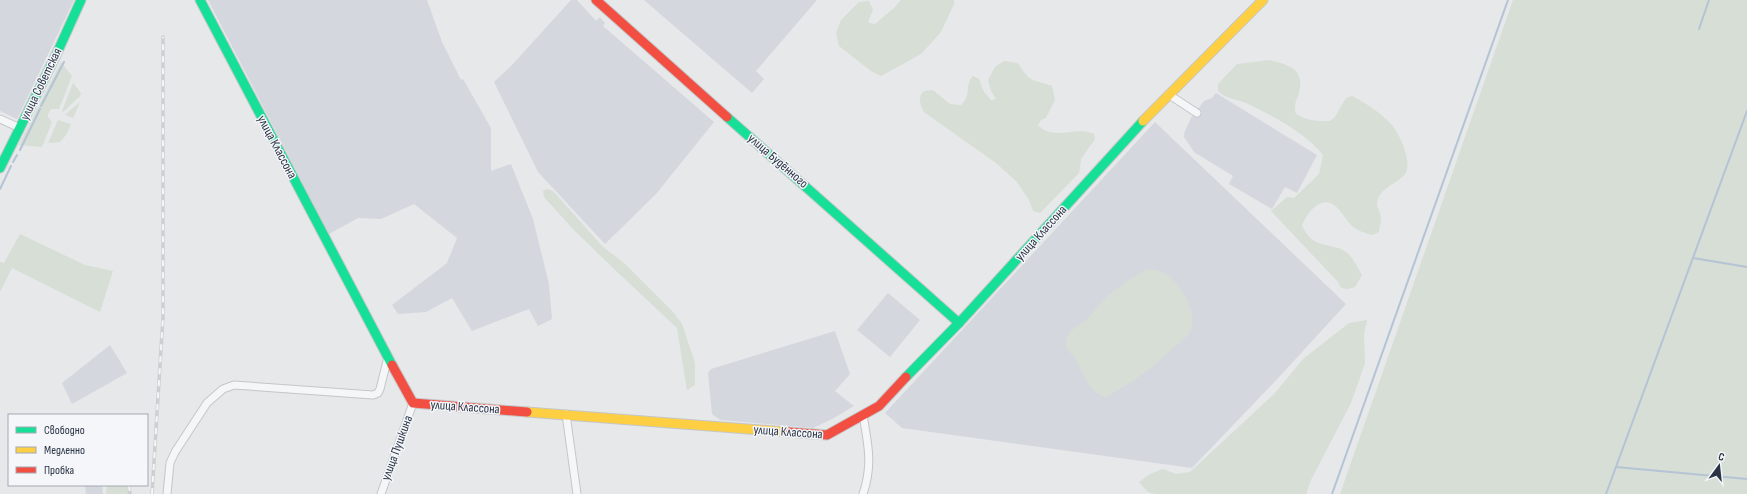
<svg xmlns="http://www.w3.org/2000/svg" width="1747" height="494" viewBox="0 0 1747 494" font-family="'Sofia Sans Condensed',sans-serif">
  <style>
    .built { fill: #d4d7dd }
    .green { fill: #d6ded6 }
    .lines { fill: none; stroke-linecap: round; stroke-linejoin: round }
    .stream { stroke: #b4c4d5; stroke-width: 2 }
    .street-casing { stroke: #c4c6c8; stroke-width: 9 }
    .fast-casing { stroke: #c4c6c8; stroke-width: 11 }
    .slow-casing { stroke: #c4c6c8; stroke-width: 11 }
    .jam-casing { stroke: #c4c6c8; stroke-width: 11 }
    .street { stroke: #f5f6f7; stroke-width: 7 }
    .fast { stroke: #16e098; stroke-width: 9 }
    .slow { stroke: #ffcf43; stroke-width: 9 }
    .jam { stroke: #f24e42; stroke-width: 9 }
    .rail-casing { stroke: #cecfd2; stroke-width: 3.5 }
    .rail { stroke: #f4f6f9; stroke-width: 2; stroke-dasharray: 6; stroke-linecap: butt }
    .labels { text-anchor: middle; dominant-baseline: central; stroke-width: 3; stroke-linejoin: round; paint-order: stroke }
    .street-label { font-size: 13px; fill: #2b3445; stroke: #f4f6f9 }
  </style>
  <rect width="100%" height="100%" fill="#e6e8ea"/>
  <g class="built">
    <path d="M0,0h74l-57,119 -17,-8z"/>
    <path d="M208,0h219l15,42 19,38 2,-1 28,49v43l20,-7 22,55 16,65 3,35 -14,7 -9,-17 -57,22 -20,-33 -26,14 -28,2 -6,-9 55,-42 10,-25 -43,-34 -33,15 -23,-1 -29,16z"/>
    <path d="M571,0h6l19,21 4,-4 5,6 -2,3 111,96 -58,72 -51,50 -67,-72 -44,-90 18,-17z"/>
    <path d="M644,0h173l-61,71 8,8 -12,14z"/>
    <path d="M1216,93l101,62 -20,38 -12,-6 -13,22 -43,-25 4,-8 -39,-24 -10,-15 1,-6 6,-13 13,-17 8,-3z"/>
    <path d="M1155,122l191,182 -65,71 -89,93 -290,-40 -17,-15z"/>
    <path d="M888,293l32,27 -30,37 -33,-27z"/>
    <path d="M835,331l15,43 -15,17 19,15 -20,12 -21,10 -93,-8 -8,-6 -4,-41 3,-4z"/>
    <path d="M110,345l17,28 -55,31 -10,-21z"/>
    <path d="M85,485h17l1,9h-17z"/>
  </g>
  <g class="green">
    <path d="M901,0h53v4l-13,28 -20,22 -40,22 -10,-5 -32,-25 -3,-13 5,-13 18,-18 10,-1 4,9 -4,9v4l6,1 19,-16z"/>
    <path d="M1513,0h234v494h-407z"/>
    <path d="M1270,60c22,6 36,10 28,36 -3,7 -4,11 -2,18 11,7 22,7 34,7l5,-4 11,-19 6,-2c14,7 30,18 40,29 8,10 21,38 13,49 -7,9 -24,14 -27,25 -3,7 3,13 3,20 0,4 -2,9 -2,13l-7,3c-7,-2 -14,-4 -20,-9 -6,-6 -11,-16 -18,-21 -15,-10 -28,10 -32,21 12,25 28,15 44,26 7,5 11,15 16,23l-7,12 -7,2 -7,-1 -3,-6 -67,-71 16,-14 7,1 25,-24 4,-19c-16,-21 -53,-41 -77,-52 -10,-4 -20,-4 -28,-12v-7l19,-20z"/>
    <path d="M1004,61l14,2c12,20 14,16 34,23l3,14 -9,18 -5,2 -3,5c15,17 38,0 56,9l1,5 -14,20 -2,14 -39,40 -7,-2 -4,-11 -12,-18 -21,-19 -72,-51c-4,-8 -7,-14 0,-21l9,-1 17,14 11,1c11,-10 3,-19 12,-29l6,3 5,13 7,8 5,-1 -5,-8 -3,-11 7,-13z"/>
    <path d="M61,62l11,14 -13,33h-8l-3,5v3l4,5 -10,25 -23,-2z"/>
    <path d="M73,83l8,10 -1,3 -17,16 -1,-1z"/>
    <path d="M80,102l-7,16 -8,-3z"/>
    <path d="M58,120l13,4 -5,11 -6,7 -12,1z"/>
    <path d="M547,189l6,2 50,56 21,16 50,50 8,11 13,39v22l-8,5 -10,-62 -66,-62 -36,-35 -31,-34 -1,-6z"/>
    <path d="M20,234l65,31 28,6 -13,41 -88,-44 -12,24v-30l4,1z"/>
    <path d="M1147,269c20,2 25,7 36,23 6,9 12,24 9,35 -3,10 -12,16 -20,22 -9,7 -16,16 -25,22 -13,10 -28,18 -41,27 -14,-5 -20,-17 -26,-29 -2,-3 -3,-8 -5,-11 -5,-6 -11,-9 -9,-18 2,-10 11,-13 18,-19 7,-5 12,-14 19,-20 12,-13 28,-23 44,-32z"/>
    <path d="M1367,320l-3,14 1,29 -14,40 -40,77 -5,14h-151l-7,-2 -9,-10 11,-8 13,-5 13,5 14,-2 85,-79 28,-34 46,-36z"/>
    <path d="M107,485h20l3,9h-24z"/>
  </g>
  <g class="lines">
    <g class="stream">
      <path d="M1699,29l10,-29"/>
      <path d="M41,106l23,-44"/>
      <path d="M20,150l20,-41"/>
      <path d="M13,162l4,-7"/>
      <path d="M0,189l11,-23"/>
      <path d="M1693,258l54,9"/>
      <path d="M1616,467l131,12"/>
      <path d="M1332,494l176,-494"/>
      <path d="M1606,494l141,-383"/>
    </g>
    <defs>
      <g id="street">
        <path d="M1168,94l29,19"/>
        <path d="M0,119l20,9"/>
        <path d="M566,414l11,80"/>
        <path d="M863,415c5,29 10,50 0,79"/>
        <path d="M167,494l3,-31 5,-11 32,-49 16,-14 11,-4 139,10 5,-2 2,-4 8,-32"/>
        <path d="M381,494l32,-91"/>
      </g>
      <g id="fast">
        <path d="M200,0l192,365"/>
        <path d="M727,117l232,206"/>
        <path d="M0,168l57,-115 24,-53"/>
        <path d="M906,377l53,-54 184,-202"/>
      </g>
      <g id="slow">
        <path d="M1143,121l120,-121"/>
        <path d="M527,412l261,20"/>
      </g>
      <g id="jam">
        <path d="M596,0l131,117"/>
        <path d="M392,365l21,38 114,9"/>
        <path d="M788,432l39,3 52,-29 27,-29"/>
      </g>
    </defs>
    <use href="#street" class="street-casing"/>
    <use href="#fast" class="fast-casing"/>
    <use href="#slow" class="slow-casing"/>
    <use href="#jam" class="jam-casing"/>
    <use href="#street" class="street"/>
    <use href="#fast" class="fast"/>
    <use href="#slow" class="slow"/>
    <use href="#jam" class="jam"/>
    <defs>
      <g id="rail">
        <path d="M129,485l1,9"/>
        <path d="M152,494l11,-177v-280"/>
      </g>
    </defs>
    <use href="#rail" class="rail-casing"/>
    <use href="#rail" class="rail"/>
  </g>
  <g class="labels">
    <g class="street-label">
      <text transform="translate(41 84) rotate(-64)">улица Советская</text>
      <text transform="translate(277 147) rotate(62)">улица Классона</text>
      <text transform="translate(778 161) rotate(41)">улица Будённого</text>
      <text transform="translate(1041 233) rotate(-48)">улица Классона</text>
      <text transform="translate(465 407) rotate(4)">улица Классона</text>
      <text transform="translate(788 432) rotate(4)">улица Классона</text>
      <text transform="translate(397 448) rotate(-70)">улица Пушкина</text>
    </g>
  </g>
  <rect x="8" y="414" width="140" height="72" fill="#f4f6f9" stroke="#a4a8b1"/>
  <rect x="16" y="427" width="20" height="6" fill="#16e098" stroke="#a4a8b1"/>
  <text x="44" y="434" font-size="12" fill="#2b3445">Свободно</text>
  <rect x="16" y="447" width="20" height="6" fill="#ffcf43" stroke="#a4a8b1"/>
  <text x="44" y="454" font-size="12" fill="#2b3445">Медленно</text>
  <rect x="16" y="467" width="20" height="6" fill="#f24e42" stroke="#a4a8b1"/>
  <text x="44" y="474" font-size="12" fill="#2b3445">Пробка</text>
  <g transform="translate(1719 466) rotate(15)" stroke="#f4f6f9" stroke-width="3" paint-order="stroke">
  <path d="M0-3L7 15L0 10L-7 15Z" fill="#2b3445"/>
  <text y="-6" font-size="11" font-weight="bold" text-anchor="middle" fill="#2b3445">С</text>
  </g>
</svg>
